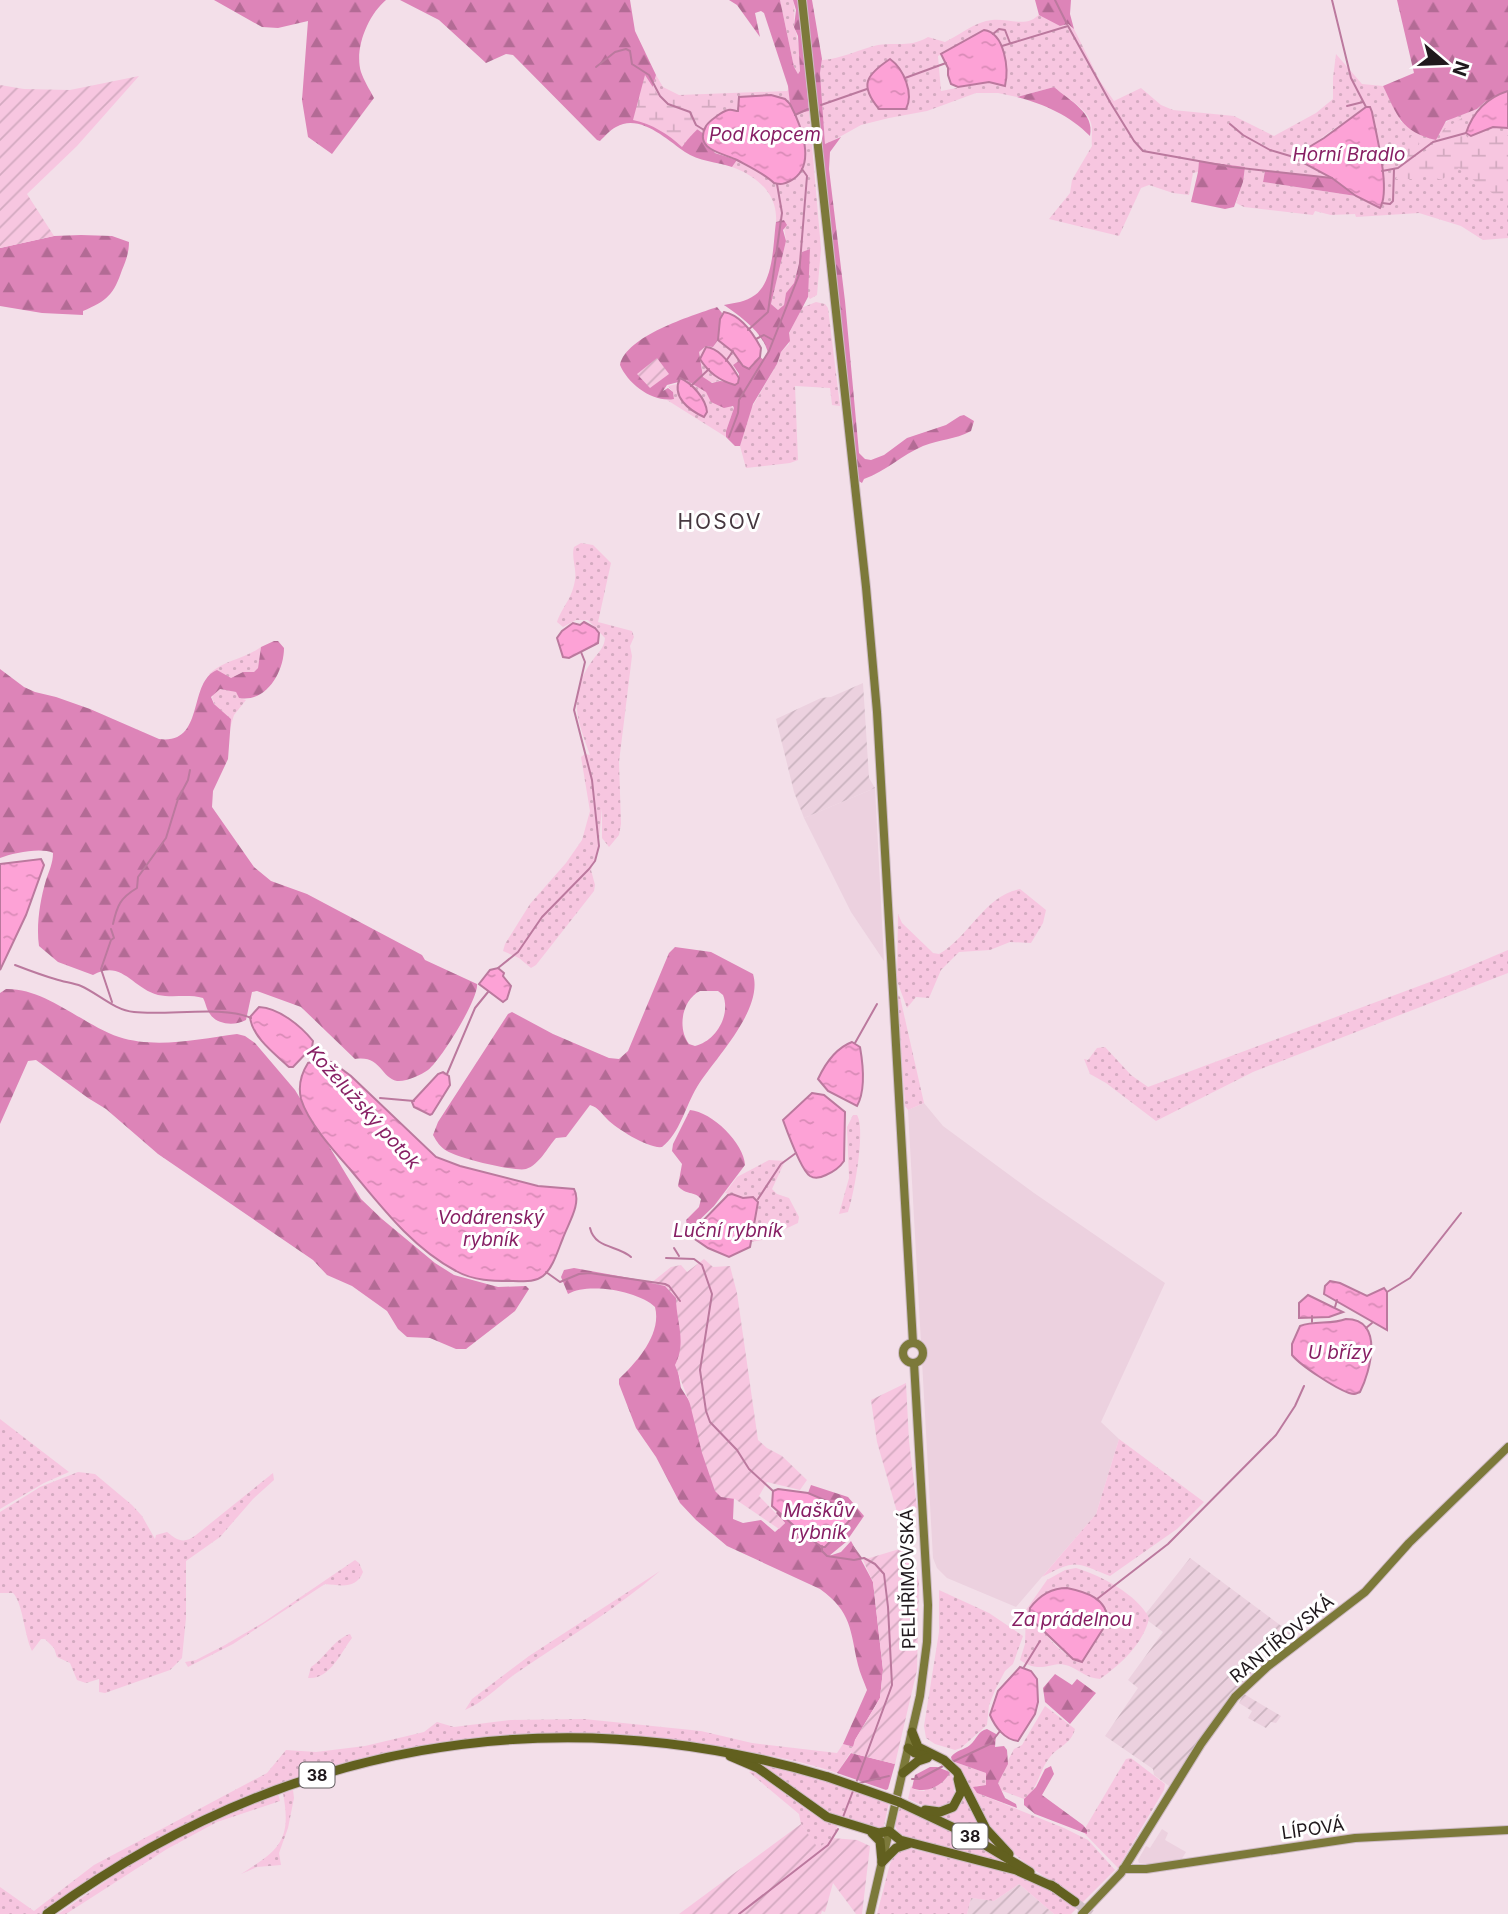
<svg xmlns="http://www.w3.org/2000/svg" width="1508" height="1914" font-family="Inter,sans-serif">
<style>
.built{fill:#ecd1df}
.industrial{fill:url(#industrial-furrows)}
.grass{fill:url(#grass-dots);fill-rule:evenodd}
.forest{fill:url(#forest-firs);fill-rule:evenodd}
.wetland{fill:url(#wetland-marsh)}
.garden{fill:url(#garden-furrows)}
.water{fill:url(#water-ripples);stroke:#bb799e;stroke-width:2}
.lines{fill:none;stroke-linecap:round;stroke-linejoin:round}
.stream{stroke:#bb799e;stroke-width:2}
.primary-tunnel{stroke:#d3c1ca;stroke-width:9;stroke-dasharray:9 4.5;stroke-linecap:butt}
.secondary-casing{stroke:#cdbbc4;stroke-width:10}
.primary-casing{stroke:#cdbbc4;stroke-width:11}
.secondary{stroke:#7c793a;stroke-width:8}
.primary{stroke:#62601f;stroke-width:9}
.primary-bridge-casing{stroke:#cdbbc4;stroke-width:11;stroke-linecap:butt}
.primary-bridge{stroke:#62601f;stroke-width:9}
.labels{text-anchor:middle;stroke-width:6;stroke-linejoin:round;paint-order:stroke}
.shield{fill:#fff;stroke:#635e61;stroke-width:2}
.shield-label{font-size:16px;font-weight:bold;fill:#20191d}
.street-label{font-size:18px;fill:#20191d;stroke:#fff}
.water-label{font-size:19px;font-style:italic;fill:#871f64;stroke:#fff}
.quarter-label{font-size:21px;letter-spacing:2px;fill:#46373f;stroke:#fff}
</style>
<defs>
<pattern id="industrial-furrows" width="10" height="10" patternUnits="userSpaceOnUse" patternTransform="scale(1.75)"><rect width="10" height="10" fill="#ecd1df"/><path d="M-1 1l2-2M0 10L10 0M9 11l2-2" fill="none" stroke="#cab3bf"/></pattern>
<pattern id="grass-dots" width="8" height="8" patternUnits="userSpaceOnUse" patternTransform="scale(1.75)"><rect width="8" height="8" fill="#f7c6e0"/><path d="M2 2h.1M6 6h.1" fill="none" stroke="#d3aac0" stroke-width="1.8" stroke-linecap="round"/></pattern>
<pattern id="forest-firs" width="22" height="20" patternUnits="userSpaceOnUse" patternTransform="scale(1.75)"><rect width="22" height="20" fill="#dd84b8"/><path d="M5 1l3.5 6h-7zM16 11l3.5 6h-7z" fill="#b36b95"/></pattern>
<pattern id="wetland-marsh" width="20" height="14" patternUnits="userSpaceOnUse" patternTransform="scale(1.75)"><rect width="20" height="14" fill="#f7c6e0"/><path d="M1 5h8M5 5V1M11 12h8M15 12V8" fill="none" stroke="#d3aac0"/></pattern>
<pattern id="garden-furrows" width="10" height="10" patternUnits="userSpaceOnUse" patternTransform="scale(1.75)"><rect width="10" height="10" fill="#f7c6e0"/><path d="M-1 1l2-2M0 10L10 0M9 11l2-2" fill="none" stroke="#d3aac0"/></pattern>
<pattern id="water-ripples" width="26" height="14" patternUnits="userSpaceOnUse" patternTransform="scale(1.75)"><rect width="26" height="14" fill="#fda2d6"/><path d="M2 4q2-2 4 0t4 0M15 11q2-2 4 0t4 0" fill="none" stroke="#d98bb7"/></pattern>
</defs>
<rect width="100%" height="100%" fill="#f3dfe9"/>
<g class="built">
<polygon points="875,788 884,961 851,912 804,818"/>
<polygon points="924,1103 943,1126 1034,1193 1165,1283 1101,1422 1119,1439 1096,1514 1016,1607 947,1578 937,1568 933,1558 908,1110"/>
<polygon points="1162,1829 1168,1833 1165,1840 1186,1852 1181,1860 1151,1865 1139,1863 1138,1860 1146,1846 1150,1848"/>
</g>
<g class="industrial">
<polygon points="863,683 869,778 875,788 804,818 794,792 776,719 821,698 831,697"/>
<polygon points="1190,1558 1296,1637 1252,1673 1230,1694 1169,1786 1154,1775 1153,1769 1105,1736 1138,1688 1128,1680 1163,1632 1143,1617"/>
<polygon points="1244,1694 1281,1716 1276,1723 1271,1722 1266,1728 1248,1718 1252,1711 1239,1703"/>
<polygon points="1019,1884 1054,1914 967,1914 971,1898 994,1901"/>
</g>
<g class="grass">
<path d="M780,0H793C796,10 793,21 795,29C799,43 800,56 800,71L798,74L794,67Z"/>
<path d="M1040,13L1060,26L1068,24L1074,29L1100,81L1114,101L1141,88L1161,105L1173,110L1234,116L1274,136L1316,113L1333,99V78L1336,54L1362,84L1383,86L1401,122L1441,127C1451,116 1464,113 1477,109L1467,130L1468,135L1493,127L1508,128V238L1483,240L1461,226L1419,213L1356,217L1355,214L1331,215L1315,211L1313,215L1244,207L1236,203L1243,182L1245,167L1199,162L1198,172L1193,173L1189,195L1173,193L1149,185L1141,188L1119,236L1049,219L1070,193L1072,180L1092,146C1091,139 1093,130 1091,123C1087,108 1065,97 1054,87L1017,97L998,93H976L927,111L889,118L861,125L825,145L820,73L822,60C842,59 859,49 878,45C898,42 909,48 928,37L945,42C960,35 976,21 992,20C1009,18 1028,29 1040,13ZM984,30C1004,38 1008,64 1007,83L1003,86L989,82L941,91L938,56ZM895,62L905,78L906,109L874,104L871,95V74L884,65ZM1370,107L1383,178V203L1378,207L1356,196L1263,182L1265,171L1332,178L1299,162L1298,155L1335,128Z"/>
<path d="M656,75L663,87L679,95L787,91L789,89L790,104C775,89 757,99 739,97L738,111H726L704,130V134L650,96Z"/>
<path d="M809,111L821,249L817,295L810,299L806,294L810,249L802,252L794,283L786,293L784,305L778,310L771,304L786,241L783,220L776,222C778,194 757,176 732,167L737,160L769,176L802,169L805,147L795,114Z"/>
<polygon points="816,302 825,304 828,308 840,406 832,405 830,388 795,386 798,460 790,463 746,468 740,446 748,414 777,364 781,352 789,344 789,334 801,308"/>
<polygon points="718,340 740,360 733,365 739,378 733,368 713,348 708,370 720,381 708,383 703,377 699,352 706,346 713,347"/>
<polygon points="689,381 734,408 726,431 726,437 667,400 674,398 673,392 668,386 677,384 683,404 704,417 707,412 706,403 688,382"/>
<path d="M581,543L593,545L611,563L598,622L632,631L634,637L630,646L632,656L619,762L621,824L619,835L609,847L602,838V808L598,850L591,870L595,885L594,891L536,965L531,968L519,958L503,951L505,944L530,904L566,863L582,840L590,811L581,757L585,754L590,755C577,719 567,696 592,661C598,652 604,649 605,638L588,620H576L563,627L557,622C562,607 572,599 575,580C577,569 571,557 574,547Z"/>
<path d="M261,647L258,668L254,672H243L231,678L209,674C224,660 245,659 261,647Z"/>
<polygon points="220,689 236,692 239,698 246,700 234,715 229,731 231,719 215,705 212,698 214,692"/>
<path d="M1020,889L1046,910L1043,923L1031,943L1010,942L990,950L959,952L941,970L929,998L916,997L907,1008L897,981L898,914L902,923L929,949L933,953L939,954C969,937 985,895 1020,889Z"/>
<polygon points="1508,950 1508,973 1253,1072 1156,1121 1106,1083 1090,1074 1084,1059 1088,1060 1097,1048 1105,1047 1131,1075 1148,1087 1454,973"/>
<polygon points="897,994 900,997 924,1103 908,1110 905,1106"/>
<path d="M853,1115H857C866,1129 854,1196 848,1212L839,1214L849,1178L847,1127Z"/>
<polygon points="769,1160 785,1161 772,1189 777,1194 789,1198 799,1217 798,1223 762,1240 751,1242 758,1202 725,1193 737,1177"/>
<polygon points="0,1419 69,1472 44,1483 0,1509"/>
<path d="M1119,1439L1204,1502L1177,1529L1110,1576C1075,1562 1076,1559 1042,1577L1096,1514Z"/>
<path d="M78,1472L95,1474L132,1505L142,1516L155,1539L156,1535L167,1532C178,1541 184,1544 196,1535L273,1473L274,1480L253,1499L220,1537L186,1561V1618L182,1658L170,1670L105,1693L99,1692V1679L86,1683L77,1680L70,1663L57,1657L54,1648L45,1639H41L32,1651C24,1635 23,1603 13,1593H0V1512L40,1487Z"/>
<path d="M355,1560L359,1563L363,1572C356,1590 340,1585 325,1584L233,1644L188,1667L185,1662L196,1660L225,1645L264,1622Z"/>
<path d="M1076,1568C1100,1575 1138,1595 1149,1618C1144,1643 1120,1665 1100,1679C1086,1678 1081,1671 1069,1666C1051,1659 1043,1676 1020,1660L1025,1644L1026,1610L1047,1580L1065,1570ZM1056,1590L1090,1594L1107,1609L1105,1627L1084,1661C1072,1662 1054,1645 1047,1636C1041,1627 1037,1614 1033,1604L1043,1595Z"/>
<path d="M660,1571C616,1609 566,1639 518,1672C500,1684 485,1702 465,1710L472,1699L529,1656Z"/>
<polygon points="939,1590 989,1613 1023,1636 1013,1664 1005,1671 995,1690 989,1705 987,1725 961,1748 955,1750 935,1744 926,1738 924,1726 939,1632"/>
<path d="M350,1634L352,1638C341,1652 330,1680 308,1678L311,1667C325,1658 334,1639 350,1634Z"/>
<path d="M1045,1706L1075,1729C1071,1744 1059,1746 1050,1757C1039,1770 1039,1788 1024,1799L1000,1790L998,1783L1002,1772L1014,1749L1022,1745Z"/>
<path d="M584,1719L701,1731L752,1743L837,1753L843,1744L854,1747L837,1773C806,1762 772,1756 739,1750C558,1716 367,1737 201,1817C167,1833 135,1851 103,1872C90,1880 54,1911 42,1914C31,1914 12,1914 0,1914V1887L34,1911L94,1865L267,1773L286,1750L316,1752L365,1746L424,1732L437,1722L454,1727L511,1720Z"/>
<polygon points="1131,1758 1165,1784 1164,1790 1118,1868 1085,1834 1084,1830 1126,1759"/>
<polygon points="750,1760 820,1778 889,1803 883,1830 823,1812"/>
<path d="M952,1761L986,1773V1785L976,1786L977,1793L1064,1828L1088,1840L1115,1870L1082,1903C1057,1884 1010,1857 993,1832C978,1809 969,1783 952,1761Z"/>
<polygon points="753,1771 813,1814 838,1825 834,1838 818,1849 801,1824 799,1814 749,1772"/>
<polygon points="950,1772 958,1787 954,1787 954,1791 958,1791 948,1807 930,1809 908,1799 911,1786 915,1790 924,1791"/>
<path d="M293,1790L294,1798L288,1828L279,1853L281,1865L257,1867L241,1874C279,1850 292,1841 283,1793Z"/>
<polygon points="278,1793 280,1801 217,1822 167,1849 66,1914 58,1914 145,1854 191,1829"/>
<polygon points="966,1793 997,1847 940,1817 959,1807"/>
<polygon points="900,1807 966,1838 1021,1869 901,1837 895,1826"/>
<polygon points="901,1849 912,1849 1024,1876 1052,1890 1078,1907 1071,1914 1054,1914 1019,1884 994,1901 971,1898 967,1914 877,1914 890,1864 894,1856"/>
</g>
<g class="forest">
<path d="M214,0H386C368,15 354,49 361,72C364,81 370,90 374,98L332,154L308,137L302,100L308,21L278,28L262,27Z"/>
<path d="M400,0H630L635,31L656,75L650,96L704,134V138L715,153L737,160L732,167C717,162 698,161 685,152C667,140 640,113 616,127C610,130 605,136 600,141L597,140L513,55L506,54L486,63L439,20Z"/>
<polygon points="729,0 780,0 794,67 798,74 800,71 798,36 794,27 796,10 793,0 799,0 809,111 795,114 790,104 788,86 764,13 761,11 755,13 760,37 737,5"/>
<path d="M806,0H812L822,59L820,73L825,144L841,137L830,152L829,169L845,301L859,453L865,459L871,460L884,455L907,438L946,425L960,416L964,415L974,421L971,431C954,440 941,439 923,446C902,455 886,471 864,479L862,483L857,480Z"/>
<polygon points="1035,0 1071,0 1070,14 1074,29 1068,24 1060,26 1039,15"/>
<path d="M1397,0H1508V91L1485,102L1477,109L1446,121L1436,140C1401,132 1397,115 1383,86L1414,73Z"/>
<path d="M1054,87C1070,101 1095,113 1090,136C1069,115 1046,105 1017,97Z"/>
<polygon points="1199,161 1245,167 1243,182 1234,207 1225,209 1191,202 1198,172"/>
<polygon points="1265,171 1332,178 1356,196 1263,182"/>
<path d="M784,220L787,225L783,230L786,241L771,304L778,310L784,305L786,293L794,283L802,252L810,249L808,297L789,333L790,341L781,352L777,364L753,404L740,446H735L726,437V431L734,408L733,406L724,408L711,402L706,392L686,380L667,385L663,391L668,388L673,392L674,399C653,403 628,384 620,365C626,336 691,316 717,307L722,313L718,340L713,347L706,346L699,352L703,377L712,383L720,381L738,383L739,374L733,365L740,360L743,366L751,368L760,357L764,360L768,353C763,332 741,317 724,305C734,303 746,302 755,295C774,281 773,243 776,222Z"/>
<path d="M81,235L112,236L129,242C129,252 126,261 122,270C114,294 107,301 83,311V315L42,313L0,306V248L54,236Z"/>
<path d="M274,641H278L284,648C284,672 266,703 239,698L236,692L220,689L211,697L214,704L231,719L228,759L213,791L212,807L254,867L271,881L307,894L422,955L425,960L477,984C479,998 441,1060 428,1070C421,1075 406,1082 397,1081C380,1077 381,1055 355,1059L301,1007L257,991L252,992L246,1020C235,1026 217,1025 210,1014C206,1009 206,1003 203,998C189,994 172,998 158,995C132,988 122,959 93,975L58,962L39,946C36,926 40,900 46,880C49,871 53,863 53,853C41,847 13,853 0,858V669L24,687L35,692L56,697L90,709L159,739C206,745 187,682 217,670L231,678L243,672H254L258,668L261,647Z"/>
<path d="M675,947L711,952L753,974C764,1010 714,1059 697,1087C685,1107 680,1133 662,1147C649,1149 617,1129 607,1119C601,1113 599,1108 590,1105L566,1137L556,1138C548,1147 539,1165 526,1169C515,1172 458,1158 447,1151C440,1147 437,1142 433,1135L438,1122L508,1014L512,1012L553,1034L609,1058L619,1059L628,1051L669,953ZM700,991H718L723,995C731,1015 716,1041 695,1046L689,1044C677,1028 682,1000 700,991Z"/>
<path d="M6,989C46,988 83,1025 119,1037C156,1049 199,1039 237,1034L245,1036L255,1043L295,1090L361,1199L382,1219L435,1263L454,1275L498,1287L526,1286L529,1289L515,1311L466,1349H456L430,1338L407,1337L398,1329L387,1311L352,1286L327,1275L313,1260L158,1154L106,1109L88,1098L36,1060L28,1061L0,1124V993Z"/>
<path d="M690,1110C712,1112 744,1143 745,1165L714,1206L688,1231L686,1220L699,1207L701,1199C695,1191 685,1195 678,1186L682,1164L672,1151L673,1144Z"/>
<path d="M574,1268L663,1284L671,1288L682,1304L681,1352L677,1366L681,1388L690,1402L734,1496L733,1519L743,1523L761,1520L775,1532L785,1523L776,1513L778,1511L808,1539L825,1547L850,1520L848,1511L808,1493L811,1485L848,1497L864,1516L846,1542L829,1556L841,1552L851,1541L873,1582L883,1670L880,1698L855,1740L854,1747L843,1744L867,1690C864,1682 860,1673 858,1665C850,1630 852,1612 820,1589L727,1546L696,1520L680,1503L656,1457L636,1428L619,1384V1379C637,1362 662,1334 655,1307C639,1291 588,1282 568,1294L561,1277L564,1270Z"/>
<polygon points="1055,1674 1072,1685 1077,1679 1096,1693 1070,1724 1045,1702 1043,1688"/>
<path d="M987,1729L996,1734L995,1747L1004,1746L1007,1750L1008,1764L998,1783L1005,1798L1016,1804L1017,1808L977,1793L973,1787L986,1785V1773L952,1761L951,1757C956,1750 964,1750 970,1745C977,1739 978,1731 987,1729Z"/>
<polygon points="851,1753 895,1764 888,1789 886,1790 837,1773"/>
<polygon points="1051,1766 1054,1774 1042,1795 1083,1825 1087,1830 1087,1834 1035,1814 1024,1805 1024,1799 1036,1787 1045,1769"/>
<path d="M930,1767H937L950,1772C943,1786 926,1794 912,1788L915,1775Z"/>
</g>
<g class="wetland">
<path d="M645,75L660,98L669,92L680,96H730C716,115 696,127 682,147C668,134 652,124 633,120Z"/>
<path d="M1462,118L1464,133L1468,138L1484,134L1508,136V199C1497,198 1488,192 1483,182H1476L1459,168L1441,180L1428,175L1412,179H1396L1411,136L1420,138L1415,155L1436,147L1443,130Z"/>
</g>
<g class="garden">
<polygon points="139,76 77,146 27,194 54,236 0,248 0,85 24,89 70,90"/>
<polygon points="657,358 669,374 650,388 637,374"/>
<path d="M704,1259L713,1267L730,1266L737,1293L758,1440L767,1448L782,1456L807,1480L800,1490L767,1482L759,1496L785,1523L779,1529L735,1499L721,1497L715,1491L702,1453L690,1404L675,1365C687,1342 676,1321 676,1298L665,1286L651,1283L671,1267L681,1265L687,1272Z"/>
<polygon points="906,1383 909,1441 917,1508 897,1512 877,1442 871,1400"/>
<polygon points="906,1547 919,1581 917,1670 895,1764 851,1753 855,1740 880,1698 883,1670 873,1582 863,1560"/>
<polygon points="801,1824 818,1848 832,1838 857,1840 870,1846 862,1914 856,1914 833,1883 825,1912 822,1911 821,1914 679,1914"/>
</g>
<g class="water">
<path d="M984,30C1005,33 1009,69 1005,86L989,82L958,87L951,84L948,75V68L941,54Z"/>
<path d="M890,59C904,69 914,94 906,109H879C859,85 866,75 890,59Z"/>
<path d="M1508,91V128L1493,127L1471,136L1466,133C1473,112 1486,98 1508,91Z"/>
<path d="M771,95L785,99L790,104C801,125 818,167 790,181C784,184 781,185 774,183C765,174 750,167 737,160C723,153 693,150 706,126C709,121 723,111 728,110C732,109 735,111 738,111L739,97Z"/>
<path d="M1366,107H1370L1372,112C1376,134 1391,190 1380,208L1356,196L1332,178L1296,159L1301,152L1324,138Z"/>
<path d="M724,312C740,315 753,333 761,348L760,357L749,369L743,366L733,352L718,340L720,319Z"/>
<path d="M706,347C720,348 732,366 739,378L738,383L735,385C720,381 708,372 700,359Z"/>
<path d="M680,378C692,383 706,399 707,412L704,417C689,410 671,397 680,378Z"/>
<polygon points="584,622 595,628 599,633 598,643 569,658 563,657 557,638 562,631 573,623 580,625"/>
<polygon points="41,859 44,865 26,915 0,970 0,864"/>
<polygon points="498,968 504,973 503,976 511,986 507,999 503,1002 479,984 490,970"/>
<path d="M259,1007C279,1008 301,1026 313,1041L312,1047L293,1067H289C275,1054 252,1037 250,1017Z"/>
<path d="M852,1042L860,1047C863,1064 866,1090 857,1106L828,1091L818,1079C825,1064 836,1048 852,1042Z"/>
<path d="M317,1061L332,1062L351,1076L436,1157L460,1166L538,1186L574,1189C582,1203 568,1224 563,1238C558,1250 553,1268 543,1276C534,1283 523,1281 513,1281C493,1281 474,1281 456,1271C412,1248 380,1205 349,1168C333,1150 308,1122 301,1099C298,1086 301,1074 308,1063Z"/>
<polygon points="443,1072 449,1076 450,1085 432,1114 430,1115 414,1107 412,1102 438,1074"/>
<path d="M812,1093L824,1095L845,1112L844,1161C840,1167 833,1172 826,1175C822,1177 815,1179 810,1176C801,1170 787,1131 783,1120Z"/>
<polygon points="732,1194 743,1198 753,1197 758,1202 750,1247 729,1257 708,1248 689,1235 728,1195"/>
<polygon points="1330,1281 1340,1283 1367,1296 1384,1288 1387,1292 1387,1330 1324,1294 1325,1286"/>
<polygon points="1308,1295 1343,1312 1329,1317 1299,1318 1299,1303"/>
<path d="M1346,1319C1385,1319 1370,1372 1360,1392C1355,1394 1355,1395 1349,1393C1335,1388 1301,1366 1292,1355V1344L1300,1326C1315,1320 1331,1325 1346,1319Z"/>
<polygon points="778,1489 808,1493 848,1510 852,1514 850,1520 825,1547 822,1547 802,1533 772,1506 773,1491"/>
<path d="M1067,1588C1086,1592 1107,1598 1108,1621L1082,1662L1073,1659L1029,1617L1030,1608C1039,1596 1052,1588 1067,1588Z"/>
<path d="M1020,1667L1031,1671L1037,1679L1038,1702L1035,1714L1018,1741C1005,1740 995,1727 990,1715L998,1691Z"/>
</g>
<g class="lines">
<g class="stream">
<polyline points="1055,0 1067,24"/>
<polyline points="1332,0 1351,78 1366,107"/>
<polyline points="993,34 999,29 1005,30 1010,43"/>
<polyline points="1002,46 1068,26 1110,102 1134,141 1143,151 1232,167 1332,178"/>
<polyline points="596,67 615,52 626,49 630,51 632,64 649,75 660,96 668,104 690,112 696,125 704,130"/>
<polyline points="905,78 946,63"/>
<polyline points="821,105 867,89"/>
<polyline points="1347,106 1363,102"/>
<polyline points="795,115 808,109"/>
<polyline points="1230,124 1243,135 1270,150 1297,158"/>
<polyline points="1382,171 1398,168 1433,142 1466,133"/>
<polyline points="1382,203 1390,204 1393,201 1394,169"/>
<polyline points="748,330 768,312 782,213 777,184"/>
<polyline points="756,339 764,335 773,340"/>
<polyline points="726,361 733,351"/>
<polyline points="691,386 709,369"/>
<polyline points="729,437 738,413 739,400 769,351 799,275 807,176 802,169"/>
<path d="M113,924C117,906 120,898 137,888L138,877L166,838L178,799L188,780L190,770"/>
<polyline points="111,929 114,938 111,940 101,969 112,1002"/>
<path d="M15,965C28,970 41,975 55,979C64,982 73,983 81,986C99,994 114,1010 134,1012C167,1016 223,1005 251,1018"/>
<polyline points="498,968 518,952 542,917 589,869 595,861 599,846 592,780 574,710 585,662 581,652"/>
<polyline points="855,1043 877,1004"/>
<polyline points="447,1074 475,1008 488,992"/>
<polyline points="380,1098 414,1101"/>
<polyline points="758,1199 781,1164 796,1153"/>
<path d="M590,1228C595,1249 618,1245 631,1257"/>
<polyline points="674,1248 679,1256"/>
<polyline points="666,1258 694,1259 702,1265 712,1294 700,1370 706,1411 710,1422 737,1450 749,1469 773,1491"/>
<polyline points="546,1272 560,1282 579,1274 590,1273 665,1284 669,1286 680,1301"/>
<polyline points="1387,1292 1410,1278 1461,1213"/>
<polyline points="1335,1307 1337,1300"/>
<polyline points="1312,1316 1312,1322"/>
<polyline points="1366,1328 1372,1323"/>
<polyline points="822,1546 822,1551 827,1556 854,1560 864,1558 875,1564 884,1574 888,1607 892,1685 856,1783"/>
<polyline points="853,1547 861,1558"/>
<polyline points="1097,1599 1168,1544 1276,1435 1295,1406 1304,1386"/>
<polyline points="1024,1667 1040,1641"/>
<polyline points="952,1762 990,1744 1000,1731"/>
<polyline points="912,1779 919,1779 943,1766"/>
<polyline points="859,1783 889,1776"/>
<polyline points="843,1817 853,1791"/>
<polyline points="739,1914 828,1845 838,1829"/>
</g>
<polyline class="primary-tunnel" points="1075,1902 1091,1914"/>
<defs>
<g id="secondary">
<polyline points="802,0 866,587 877,712 913,1343"/>
<circle cx="913" cy="1353" r="10"/>
<polyline points="1123,1869 1146,1869 1355,1838 1508,1830"/>
<polyline points="870,1914 920,1696 927,1642 928,1605 914,1363"/>
<polyline points="1082,1914 1121,1873 1201,1744 1235,1697 1267,1667 1365,1592 1409,1543 1508,1447"/>
</g>
<g id="primary">
<polyline points="912,1732 918,1747 944,1760 957,1772 986,1829 1009,1854"/>
<polyline points="908,1748 915,1753 928,1757"/>
<polyline points="730,1756 758,1768 827,1817 879,1833 889,1831 900,1840 1016,1870 1056,1888"/>
<polyline points="903,1773 918,1761 927,1758"/>
<polyline points="899,1802 965,1833 1030,1872"/>
<polyline points="925,1810 940,1812 953,1807 961,1792 958,1779"/>
<polyline points="872,1833 880,1841 882,1862"/>
<polyline points="882,1862 896,1848 908,1844"/>
<polyline points="1051,1885 1075,1902"/>
<path d="M47,1914C281,1744 550,1694 828,1777"/>
</g>
</defs>
<use href="#secondary" class="secondary-casing"/>
<use href="#primary" class="primary-casing"/>
<use href="#secondary" class="secondary"/>
<use href="#primary" class="primary"/>
<defs>
<polyline id="primary-bridge" points="828,1777 899,1802"/>
</defs>
<use href="#primary-bridge" class="primary-bridge-casing"/>
<use href="#primary-bridge" class="primary-bridge"/>
</g>
<g class="labels">
<g class="shield">
<rect x="299.5" y="1762.5" width="35" height="25" rx="5"/>
<rect x="952.5" y="1823.5" width="35" height="25" rx="5"/>
</g>
<g class="shield-label">
<text x="317" y="1781">38</text>
<text x="970" y="1842">38</text>
</g>
<g class="street-label">
<text transform="translate(908 1579) rotate(-91)" y="6">PELHŘIMOVSKÁ</text>
<text transform="translate(1282 1639) rotate(-39)" y="6">RANTÍŘOVSKÁ</text>
<text transform="translate(1313 1829) rotate(-8)" y="6">LÍPOVÁ</text>
</g>
<g class="water-label">
<text x="765" y="141">Pod kopcem</text>
<text x="1349" y="161">Horní Bradlo</text>
<text transform="translate(364 1107) rotate(48)" y="7">Koželužský potok</text>
<text x="491" y="1224">Vodárenský<tspan x="491" dy="22">rybník</tspan></text>
<text x="728" y="1237">Luční rybník</text>
<text x="1340" y="1359">U břízy</text>
<text x="819" y="1517">Maškův<tspan x="819" dy="22">rybník</tspan></text>
<text x="1072" y="1626">Za prádelnou</text>
</g>
<g class="quarter-label">
<text x="720" y="529">HOSOV</text>
</g>
</g>
<g transform="translate(1445 63) rotate(109)" stroke="#ffffff" stroke-width="5" paint-order="stroke">
<path d="M0-5L12 26L0 18L-12 26Z" fill="#20191d"/>
<text y="-10" font-size="19" font-weight="bold" text-anchor="middle" fill="#20191d">N</text>
</g>
</svg>
